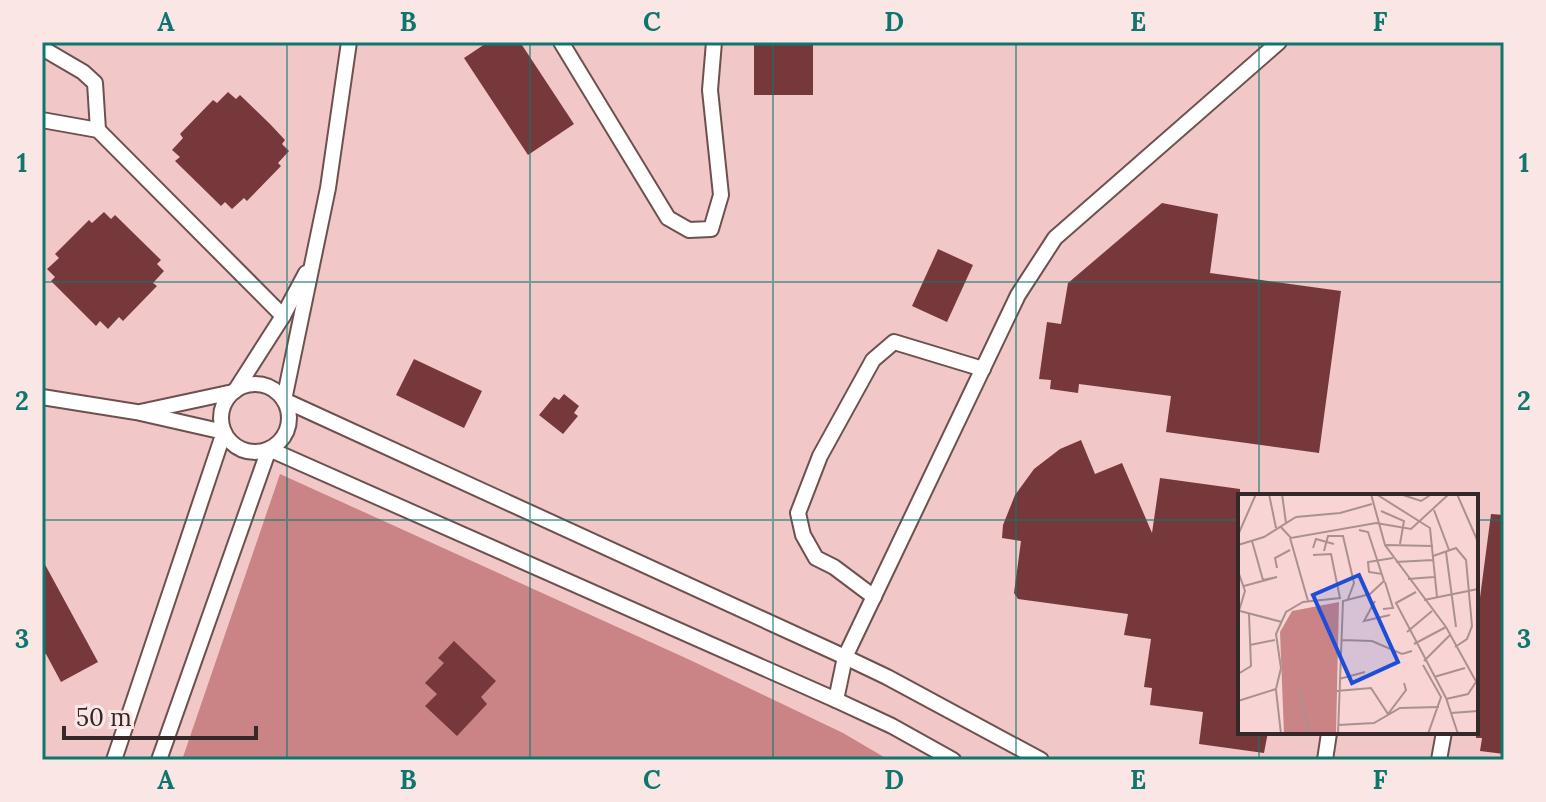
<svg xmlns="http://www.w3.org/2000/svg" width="1546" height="802" font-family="Lora,serif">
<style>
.built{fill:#f1c7c7;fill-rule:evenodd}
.forest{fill:#cb8485}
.building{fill:#76383b}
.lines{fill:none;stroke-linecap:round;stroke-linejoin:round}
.lane-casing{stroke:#6d5050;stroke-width:18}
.lane{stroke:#fff;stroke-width:14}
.grid{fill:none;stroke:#0f766e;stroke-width:2;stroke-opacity:0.55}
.inset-road{fill:none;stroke:#aa908f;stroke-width:2}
.view{fill:#1d4ed8;fill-opacity:0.15;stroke:#1d4ed8;stroke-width:4}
.inset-edge{fill:none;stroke:#352828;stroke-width:4}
.neatline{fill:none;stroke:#0f766e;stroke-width:3}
.grid-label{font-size:26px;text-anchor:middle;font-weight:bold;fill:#0f766e}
</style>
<rect width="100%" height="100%" fill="#f8d5d4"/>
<path class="built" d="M42,42H1504V760H42ZM1240,496H1476V732H1240Z"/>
<polygon class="forest" points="280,474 690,660 843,733 889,760 182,760"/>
<g class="building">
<polygon points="488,42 520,42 574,124 528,155 464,58"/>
<rect x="754" y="42" width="59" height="53"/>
<polygon points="228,92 236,99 240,95 270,124 285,140 282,144 289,151 278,163 281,166 247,201 244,198 232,209 225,202 221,206 175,161 180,157 172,150 183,138 180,134 213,100 217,103"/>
<polygon points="1162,203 1218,214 1210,273 1341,291 1319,453 1166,432 1171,396 1079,384 1078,393 1050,389 1051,380 1039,379 1047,322 1061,324 1068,283"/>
<polygon points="104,212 111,219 115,215 161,260 157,264 164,271 153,283 157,286 123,321 119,317 108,329 100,321 96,326 51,281 55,277 47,269 59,258 55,254 89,220 92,223"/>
<polygon points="938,249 973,265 947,322 912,306"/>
<polygon points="414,359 482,391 464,428 396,395"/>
<polygon points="564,394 579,406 574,413 578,416 563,434 539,415 554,397 559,400"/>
<polygon points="1081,440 1095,474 1122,463 1152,533 1160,478 1240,489 1240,732 1268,732 1264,753 1199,744 1203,712 1150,705 1152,688 1144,687 1151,639 1124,635 1128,614 1018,599 1014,593 1021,541 1002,538 1003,525 1015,495 1034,469 1060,449"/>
<polygon points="1491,514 1504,515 1504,754 1480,751 1482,738 1476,738 1476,628"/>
<polygon points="42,559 98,662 61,682 46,654 42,654"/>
<polygon points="454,641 496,681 481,697 487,704 457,736 425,706 437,694 425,683 444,663 438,658"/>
</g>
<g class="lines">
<defs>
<g id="lane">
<polyline points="349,42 328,188 284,400 845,657 887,677 1041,760"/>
<polyline points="561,42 668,218 689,230 711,229 721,195 710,90 714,42"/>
<polyline points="42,48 83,72 95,83 98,130"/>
<polyline points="42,120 98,130 283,316"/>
<circle cx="255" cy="418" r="34"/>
<polyline points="235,391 283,316 306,273"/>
<polyline points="42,397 136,412 224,432 114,760"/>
<polyline points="140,412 233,392"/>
<polyline points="874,597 834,567 816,558 803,535 798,513 820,456 873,360 894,342 983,369"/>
<polyline points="836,700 845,657 1018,295 1055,238 1279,42"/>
<polyline points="159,760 269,449 836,700 892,726 953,760"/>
<polyline points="1325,760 1329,733"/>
<polyline points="1439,760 1444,732"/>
</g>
</defs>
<use href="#lane" class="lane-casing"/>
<use href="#lane" class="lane"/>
</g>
<path class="grid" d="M287,42V760M530,42V760M773,42V760M1016,42V760M1259,42V496M42,282H1504M42,520H1240M1476,520H1504M1259,732V760"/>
<g transform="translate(1238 494)">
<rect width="240" height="240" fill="#f8d5d4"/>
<path d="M101,108L98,240H46L42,138L54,117Z" fill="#cb8485"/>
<path class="inset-road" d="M31,0L38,34M44,0L48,29M133,0L147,51L208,133L240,191M138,0L192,34L199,103M162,0L183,7L194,0M219,0L240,48M196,16L211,56M143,17L166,27L162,50M42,32L53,44L138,29L173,35L211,0M0,41L18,0M52,44L70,107M14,47L25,86M0,51L26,43L58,23L102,19L134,10M148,51L195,52M75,54L78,45L96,50M86,57L90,42H105L116,89L110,105M208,58L218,133M195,62L218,54L228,66L234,132L229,145L217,153M158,68L195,66M39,74L37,64L52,56M0,77L7,97L0,120M144,80L131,78L130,68L155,64M170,85L196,83M6,92L39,83L25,86M178,98L158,109L208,204L220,240M186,106L240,95M137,107L126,127L152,121M145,115L155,114L147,88M2,117L44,128M169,138L194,117M103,146L134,147L164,160L174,157M176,150L208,133M12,151L37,146M186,167L213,140M185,171L203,203L190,240M0,180L13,172L11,120M196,183L227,174M101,185L127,178M38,196L43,240M61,196L72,240M98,197L133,194L150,220L168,196L166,189M208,205L230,200L240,185M0,207L38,195L43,174L38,140L48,118L65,108L102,104L93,60L75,61M213,219L240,217M100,231L136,229L162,214L201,213M100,240L105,107L132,100L146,87L130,38L121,36"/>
<path class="view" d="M121,81L160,168L114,189L75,101Z"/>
<rect width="240" height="240" class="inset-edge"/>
</g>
<rect width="1546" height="802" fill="none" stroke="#fbe6e6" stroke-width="88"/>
<path d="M64 726v12h192v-12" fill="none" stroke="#352828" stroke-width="4"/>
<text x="76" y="726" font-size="24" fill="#352828" stroke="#fbe6e6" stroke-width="6" paint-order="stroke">50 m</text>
<rect x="44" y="44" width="1458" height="714" class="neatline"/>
<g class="grid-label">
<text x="166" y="31">A</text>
<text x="408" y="31">B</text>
<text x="652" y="31">C</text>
<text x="894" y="31">D</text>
<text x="1138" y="31">E</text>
<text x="1380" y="31">F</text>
<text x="22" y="172">1</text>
<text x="1524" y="172">1</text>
<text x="22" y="410">2</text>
<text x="1524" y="410">2</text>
<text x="22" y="648">3</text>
<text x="1524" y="648">3</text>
<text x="166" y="789">A</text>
<text x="408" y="789">B</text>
<text x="652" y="789">C</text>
<text x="894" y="789">D</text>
<text x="1138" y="789">E</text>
<text x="1380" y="789">F</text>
</g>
</svg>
